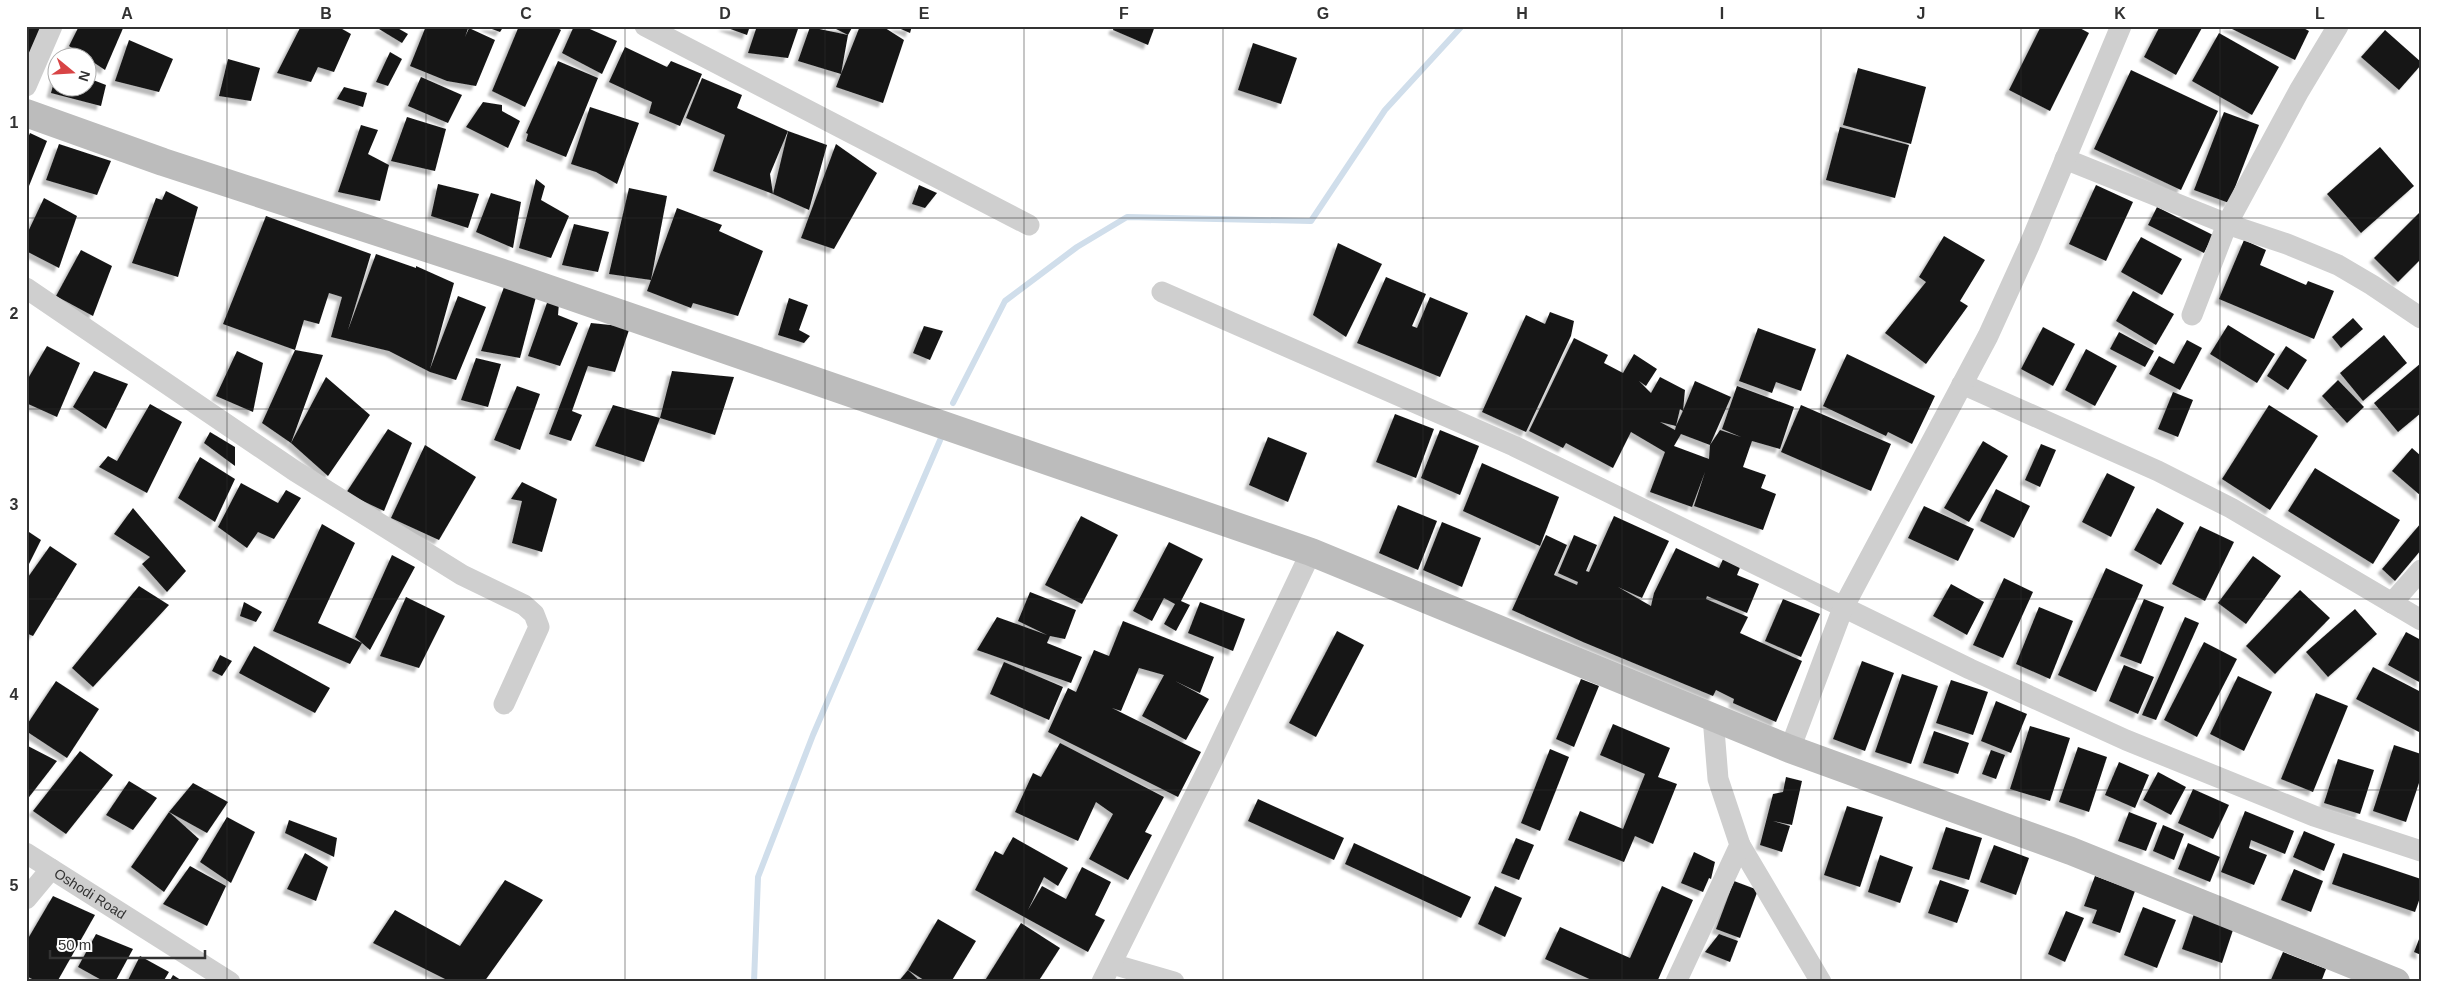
<svg xmlns="http://www.w3.org/2000/svg" width="2447" height="1008" font-family="Helvetica,sans-serif">
<style>
.lines{fill:none;stroke-linecap:round;stroke-linejoin:round}
.stream{stroke:#d0deeb;stroke-width:6}
.building{fill:#191919;filter:url(#shadow)}
.street{stroke:#cfcfcf;stroke-width:21}
.secondary{stroke:#bcbcbc;stroke-width:28}
.grid{fill:none;stroke:#323232;stroke-width:1;stroke-opacity:0.55}
.labels{text-anchor:middle;stroke-width:5;stroke-linejoin:round;paint-order:stroke}
.street-label{font-size:14px;fill:#323232;stroke:#fff}
.neatline{fill:none;stroke:#323232;stroke-width:2}
.grid-label{font-size:16px;text-anchor:middle;font-weight:bold;fill:#323232}
</style>
<defs>
<filter id="shadow"><feDropShadow dx="-4.5" dy="4.5" stdDeviation="1" flood-color="#0004"/></filter>
</defs>
<rect width="100%" height="100%" fill="#fff"/>
<g class="lines">
<g class="stream">
<polyline points="953,403 1005,301 1077,247 1127,217 1311,221 1385,110 1462,26"/>
<polyline points="754,982 758,877 813,735 941,438"/>
</g>
</g>
<g class="building">
<polygon points="26,26 43,26 26,63"/>
<polygon points="79,26 124,26 105,70 69,46"/>
<polygon points="301,26 337,26 351,34 334,72 318,67 311,82 277,73"/>
<polygon points="381,26 394,26 408,34 402,43 379,29"/>
<polygon points="426,26 469,26 465,37 469,28 495,40 476,86 447,81 410,66"/>
<polygon points="484,26 504,26 500,32"/>
<polygon points="519,26 554,26 561,30 525,107 492,91"/>
<polygon points="574,26 583,26 617,41 602,74 562,53"/>
<polygon points="722,26 750,26 747,35"/>
<polygon points="757,26 799,26 788,58 748,53"/>
<polygon points="830,26 853,26 848,35 841,74 860,26 882,26 904,40 883,103 836,87 841,74 798,61 810,27 848,35"/>
<polygon points="894,26 912,26 910,33"/>
<polygon points="1114,26 1155,26 1148,45 1113,30"/>
<polygon points="2041,26 2076,26 2089,33 2050,111 2009,90"/>
<polygon points="2160,26 2203,26 2176,75 2144,57"/>
<polygon points="2226,26 2300,26 2309,31 2295,60"/>
<polygon points="2385,30 2421,62 2421,65 2399,90 2361,57"/>
<polygon points="2219,33 2279,67 2252,115 2192,81"/>
<polygon points="129,40 173,59 159,92 115,81"/>
<polygon points="1253,43 1297,58 1281,104 1238,90"/>
<polygon points="625,47 667,67 671,61 702,74 680,126 649,113 652,102 609,82"/>
<polygon points="390,52 402,59 388,86 376,82"/>
<polygon points="228,59 260,68 251,101 219,96"/>
<polygon points="558,61 598,78 566,157 526,141 528,134 526,133"/>
<polygon points="1858,68 1926,87 1911,144 1843,125"/>
<polygon points="57,70 58,88 88,88 88,78 106,85 101,106 51,93"/>
<polygon points="2131,70 2218,111 2181,190 2094,149"/>
<polygon points="421,77 462,95 448,123 408,106"/>
<polygon points="702,78 742,95 737,108 788,131 770,174 773,194 713,171 725,135 686,118"/>
<polygon points="344,87 367,93 363,107 337,99"/>
<polygon points="483,102 502,105 502,111 520,121 508,148 466,127"/>
<polygon points="590,107 639,123 617,184 596,172 571,164"/>
<polygon points="2224,112 2259,125 2229,203 2194,190"/>
<polygon points="407,117 446,129 435,171 391,161"/>
<polygon points="361,125 378,130 368,154 389,165 380,201 338,192"/>
<polygon points="1840,127 1909,145 1895,198 1826,180"/>
<polygon points="788,131 827,145 809,210 773,194"/>
<polygon points="30,133 47,141 29,186 26,185 26,142"/>
<polygon points="59,144 111,161 97,195 46,180"/>
<polygon points="836,144 877,173 834,249 801,238"/>
<polygon points="2380,147 2414,186 2361,233 2327,194"/>
<polygon points="536,179 545,186 541,200 569,216 551,258 519,248"/>
<polygon points="438,184 479,194 468,228 431,216"/>
<polygon points="919,185 937,193 925,208 912,204"/>
<polygon points="2096,185 2133,202 2106,261 2069,244"/>
<polygon points="629,188 667,196 651,280 609,274"/>
<polygon points="166,191 198,207 178,277 132,263 156,198 162,200"/>
<polygon points="491,193 521,202 513,248 476,232"/>
<polygon points="44,198 77,216 59,268 26,251 26,236"/>
<polygon points="2157,207 2213,235 2204,253 2148,225"/>
<polygon points="677,208 722,225 719,231 763,251 738,316 693,303 691,308 647,291"/>
<polygon points="2421,211 2421,259 2398,282 2374,258"/>
<polygon points="266,216 371,254 348,330 376,254 416,268 416,266 454,283 430,369 458,296 486,307 456,380 430,372 389,351 331,337 342,297 329,293 319,324 304,320 295,350 323,355 291,443 326,377 370,415 328,476 291,443 262,423 295,350 223,324"/>
<polygon points="574,224 609,232 598,272 562,265"/>
<polygon points="1944,236 1985,260 1960,301 1968,306 1926,364 1885,333 1926,282 1919,277"/>
<polygon points="2141,237 2182,259 2162,295 2121,272"/>
<polygon points="2244,240 2266,250 2260,265 2306,285 2308,281 2334,291 2314,339 2219,299"/>
<polygon points="1338,243 1382,264 1346,337 1313,315"/>
<polygon points="81,250 112,266 93,316 56,296"/>
<polygon points="1386,277 1426,294 1412,326 1417,328 1430,297 1468,313 1440,377 1357,343"/>
<polygon points="504,287 536,297 520,358 481,351"/>
<polygon points="2133,291 2174,314 2156,345 2116,321"/>
<polygon points="789,298 808,305 799,330 810,336 804,343 778,335"/>
<polygon points="548,300 559,303 558,315 578,323 560,366 528,356"/>
<polygon points="1550,312 1574,321 1571,336 1526,432 1482,412 1526,315 1545,324"/>
<polygon points="2353,318 2363,329 2341,348 2332,337"/>
<polygon points="591,323 630,327 615,372 588,366 572,411 582,415 571,441 549,434"/>
<polygon points="2228,325 2275,354 2257,383 2210,354"/>
<polygon points="924,326 943,331 930,360 913,353"/>
<polygon points="2043,327 2075,344 2053,386 2021,369"/>
<polygon points="1758,328 1816,349 1801,391 1776,382 1772,393 1739,381"/>
<polygon points="2119,332 2154,351 2145,367 2110,349"/>
<polygon points="2384,335 2407,363 2363,401 2340,373"/>
<polygon points="1574,338 1608,355 1604,363 1623,373 1634,354 1657,369 1646,386 1639,381 1651,393 1660,377 1685,390 1683,411 1680,409 1676,426 1660,422 1675,430 1676,426 1682,413 1695,381 1731,397 1710,445 1681,434 1674,446 1709,459 1710,445 1720,430 1741,437 1722,429 1737,386 1794,407 1780,449 1752,441 1743,467 1766,475 1761,488 1776,494 1763,530 1694,506 1705,472 1692,507 1650,492 1665,452 1631,432 1613,468 1566,443 1563,448 1529,431"/>
<polygon points="2187,340 2202,348 2180,390 2149,374 2159,356 2174,364"/>
<polygon points="47,346 80,363 57,417 26,403 26,382"/>
<polygon points="2286,346 2307,360 2288,390 2267,376"/>
<polygon points="2086,349 2117,366 2095,406 2065,390"/>
<polygon points="237,351 263,363 253,412 216,396"/>
<polygon points="1847,354 1935,396 1912,444 1888,432 1886,436 1823,406"/>
<polygon points="476,358 501,364 488,407 461,400"/>
<polygon points="2421,363 2421,413 2398,432 2374,403"/>
<polygon points="94,371 128,384 106,429 73,407"/>
<polygon points="672,371 734,377 715,435 660,418"/>
<polygon points="2338,380 2364,407 2347,423 2322,396"/>
<polygon points="517,386 540,394 520,450 494,440"/>
<polygon points="2173,392 2193,400 2178,437 2158,429"/>
<polygon points="150,404 182,422 147,493 99,467 108,456 117,461"/>
<polygon points="613,405 660,418 644,462 595,446"/>
<polygon points="1801,405 1891,444 1871,491 1781,452"/>
<polygon points="2269,405 2318,436 2270,510 2222,479"/>
<polygon points="1395,414 1434,429 1416,478 1376,462"/>
<polygon points="388,429 412,443 384,511 346,493"/>
<polygon points="1440,430 1479,446 1460,495 1421,478"/>
<polygon points="210,432 235,447 235,466 204,443"/>
<polygon points="1268,437 1307,453 1288,502 1249,485"/>
<polygon points="1983,441 2008,456 1969,522 1944,508"/>
<polygon points="2041,444 2056,450 2040,487 2025,480"/>
<polygon points="425,445 476,477 439,540 391,518"/>
<polygon points="2412,448 2421,456 2421,496 2392,471"/>
<polygon points="200,457 235,479 215,522 178,498"/>
<polygon points="1482,463 1559,497 1540,546 1463,511"/>
<polygon points="2315,468 2400,520 2373,564 2288,511"/>
<polygon points="2107,473 2135,487 2111,537 2082,522"/>
<polygon points="522,482 557,499 542,552 512,543 522,501 511,499"/>
<polygon points="241,483 278,503 286,490 301,498 274,539 258,532 247,548 218,527"/>
<polygon points="1996,489 2030,506 2014,538 1980,521"/>
<polygon points="1398,505 1437,521 1418,570 1379,553"/>
<polygon points="1924,506 1974,529 1958,561 1908,538"/>
<polygon points="133,508 186,571 167,592 142,564 150,557 114,534"/>
<polygon points="2157,508 2184,523 2161,565 2134,550"/>
<polygon points="1081,516 1118,535 1082,604 1045,585"/>
<polygon points="1614,516 1669,541 1642,598 1618,587 1651,606 1654,593 1676,548 1719,568 1724,557 1741,565 1737,575 1759,584 1747,613 1707,596 1706,599 1748,617 1740,633 1802,661 1776,722 1733,703 1734,699 1716,690 1713,696 1583,642 1512,610 1546,535 1567,545 1554,575 1577,585 1578,582 1558,573 1574,535 1597,545 1586,571 1589,572"/>
<polygon points="1442,522 1481,538 1462,587 1423,570"/>
<polygon points="2421,523 2421,550 2395,581 2382,569"/>
<polygon points="322,524 355,543 318,623 362,643 355,637 392,555 415,567 370,650 362,643 350,664 273,631"/>
<polygon points="2200,526 2234,542 2205,601 2172,584"/>
<polygon points="26,530 41,540 26,570"/>
<polygon points="1169,542 1203,559 1181,601 1190,605 1176,631 1164,624 1175,604 1164,598 1152,621 1133,611"/>
<polygon points="50,546 77,564 33,636 26,633 26,580"/>
<polygon points="2253,556 2281,576 2246,624 2218,603"/>
<polygon points="2106,568 2143,585 2096,692 2058,675"/>
<polygon points="2004,578 2033,592 2003,658 1973,645"/>
<polygon points="1951,584 1984,602 1967,635 1933,616"/>
<polygon points="139,586 169,605 93,687 72,668"/>
<polygon points="2300,590 2330,618 2275,674 2246,646"/>
<polygon points="1030,592 1076,610 1065,639 1050,636 1047,643 1082,657 1071,683 977,650 997,617 1047,635 1018,621"/>
<polygon points="406,597 445,616 419,668 380,656"/>
<polygon points="1783,599 1820,614 1801,657 1765,641"/>
<polygon points="2144,599 2164,607 2141,664 2120,656"/>
<polygon points="244,602 262,612 256,622 240,616"/>
<polygon points="1200,602 1245,619 1233,651 1188,633"/>
<polygon points="2039,607 2073,621 2050,679 2016,664"/>
<polygon points="2355,609 2377,634 2328,677 2306,652"/>
<polygon points="2185,617 2199,623 2156,720 2142,715"/>
<polygon points="1123,621 1214,657 1200,693 1175,681 1209,699 1186,740 1142,716 1164,675 1139,668 1121,711 1112,708 1201,752 1178,797 1048,732 1068,688 1076,692 1094,650 1109,656"/>
<polygon points="1337,631 1364,645 1316,737 1289,723"/>
<polygon points="2406,632 2421,640 2421,683 2388,665"/>
<polygon points="2204,642 2237,659 2197,737 2164,720"/>
<polygon points="254,646 330,688 315,713 239,673"/>
<polygon points="220,655 232,661 222,676 212,671"/>
<polygon points="1862,661 1894,673 1865,751 1833,739"/>
<polygon points="1004,662 1063,687 1049,720 990,694"/>
<polygon points="2124,665 2154,677 2138,714 2109,701"/>
<polygon points="2373,667 2421,692 2419,732 2356,699"/>
<polygon points="1902,674 1938,686 1911,764 1875,752"/>
<polygon points="2238,676 2272,692 2244,751 2210,734"/>
<polygon points="1581,679 1599,686 1574,747 1556,739"/>
<polygon points="1951,680 1988,692 1973,735 1936,723"/>
<polygon points="56,681 99,709 67,758 26,731 26,726"/>
<polygon points="2316,693 2348,706 2313,792 2281,779"/>
<polygon points="1996,701 2027,714 2011,753 1981,741"/>
<polygon points="1613,724 1670,748 1658,777 1677,784 1653,844 1635,836 1624,862 1568,840 1580,811 1623,829 1645,774 1600,755"/>
<polygon points="2030,726 2070,738 2050,801 2010,789"/>
<polygon points="1934,731 1969,743 1958,774 1923,763"/>
<polygon points="1060,743 1164,797 1145,832 1152,835 1128,880 1089,859 1113,814 1096,802 1078,841 1015,812 1033,773 1041,777"/>
<polygon points="26,745 57,761 26,801"/>
<polygon points="2394,745 2421,754 2421,777 2406,822 2373,811"/>
<polygon points="2078,747 2107,757 2089,812 2059,802"/>
<polygon points="1550,749 1569,757 1540,831 1521,823"/>
<polygon points="1991,750 2005,755 1996,779 1982,774"/>
<polygon points="80,751 113,775 66,834 33,811"/>
<polygon points="2338,759 2374,770 2360,814 2324,803"/>
<polygon points="2119,762 2149,775 2135,808 2105,795"/>
<polygon points="2158,772 2186,787 2171,815 2143,800"/>
<polygon points="1786,777 1802,781 1792,825 1773,821 1790,826 1782,852 1760,845 1773,794 1783,792"/>
<polygon points="129,781 157,798 133,830 106,815"/>
<polygon points="193,783 228,802 207,833 169,812"/>
<polygon points="2193,789 2229,805 2213,839 2178,823"/>
<polygon points="1258,799 1344,838 1334,860 1248,821"/>
<polygon points="1847,806 1883,817 1860,887 1824,875"/>
<polygon points="2245,811 2294,831 2285,854 2251,840 2249,848 2267,855 2254,885 2221,872"/>
<polygon points="169,812 199,839 164,892 131,867"/>
<polygon points="2129,812 2157,823 2146,851 2118,841"/>
<polygon points="227,817 255,832 231,883 200,862"/>
<polygon points="289,820 337,838 334,857 285,833"/>
<polygon points="2163,825 2184,834 2174,860 2153,851"/>
<polygon points="1946,827 1982,838 1969,880 1932,869"/>
<polygon points="2304,831 2335,844 2324,871 2293,857"/>
<polygon points="1013,837 1068,868 1058,886 1044,877 1028,910 1042,886 1066,899 1082,867 1111,882 1095,915 1105,920 1088,952 975,890 995,851 1003,855"/>
<polygon points="1516,838 1534,845 1519,880 1501,873"/>
<polygon points="1354,843 1471,897 1461,918 1345,864"/>
<polygon points="2188,843 2220,857 2210,882 2178,869"/>
<polygon points="1994,845 2029,858 2016,895 1980,882"/>
<polygon points="1694,852 1715,862 1711,879 1709,878 1703,892 1681,883"/>
<polygon points="305,853 328,867 316,901 287,889"/>
<polygon points="2343,853 2421,879 2421,895 2415,912 2332,884"/>
<polygon points="1880,855 1913,867 1900,903 1868,892"/>
<polygon points="190,866 226,886 207,926 163,904"/>
<polygon points="2294,869 2323,881 2311,912 2281,900"/>
<polygon points="2095,876 2135,891 2120,933 2092,923 2097,910 2084,906"/>
<polygon points="505,880 543,900 484,982 451,982 373,943 395,910 460,946"/>
<polygon points="1940,880 1969,890 1957,923 1928,913"/>
<polygon points="1734,881 1758,890 1740,938 1716,929"/>
<polygon points="1495,886 1522,898 1505,937 1478,924"/>
<polygon points="1662,886 1693,900 1657,982 1596,982 1545,959 1560,927 1630,958"/>
<polygon points="53,896 95,915 57,982 38,982 26,976 26,942"/>
<polygon points="2143,907 2176,920 2157,968 2124,955"/>
<polygon points="2066,911 2084,918 2065,962 2048,954"/>
<polygon points="2195,911 2235,924 2222,963 2182,949"/>
<polygon points="938,919 976,941 951,982 927,982 908,970"/>
<polygon points="1021,923 1060,948 1038,982 984,982"/>
<polygon points="96,934 133,949 115,982 105,982 78,967"/>
<polygon points="1719,934 1738,941 1730,962 1705,952"/>
<polygon points="2421,934 2421,955 2414,952"/>
<polygon points="2283,952 2326,969 2321,982 2270,982"/>
<polygon points="140,956 169,972 163,982 127,982"/>
<polygon points="908,970 921,982 898,982"/>
<polygon points="173,975 184,982 169,982"/>
</g>
<g class="lines">
<g class="street">
<polyline points="645,26 1029,225"/>
<polyline points="26,86 52,26"/>
<polyline points="2065,159 2227,224 2287,244 2338,265 2372,285 2421,318"/>
<polyline points="26,288 295,471 462,575 524,605 534,614 539,627 504,704"/>
<polyline points="1162,292 1514,446 1970,669 2126,740 2314,816 2421,851"/>
<polyline points="2192,315 2227,224 2299,91 2338,26"/>
<polyline points="1962,384 2158,471 2231,508 2421,620"/>
<polyline points="2392,603 2421,570"/>
<polyline points="1790,749 1843,608 1988,336 2029,246 2121,26"/>
<polyline points="1740,845 1821,982"/>
<path id="s1" d="M26,853L230,982"/>
<polyline points="26,899 51,869"/>
<polyline points="1112,964 1174,982"/>
<polyline points="1102,982 1212,761 1311,552"/>
<polyline points="1676,982 1740,845 1718,779 1713,717"/>
</g>
<polyline class="secondary" points="26,113 163,162 500,272 1311,552 1790,749 2071,851 2396,982"/>
</g>
<path class="grid" d="M227,26V982M426,26V982M625,26V982M825,26V982M1024,26V982M1223,26V982M1423,26V982M1622,26V982M1821,26V982M2021,26V982M2220,26V982M26,218H2421M26,409H2421M26,599H2421M26,790H2421"/>
<g class="labels">
<g class="street-label">
<text dy="5" stroke="none"><textPath href="#s1" startOffset="76">Oshodi Road</textPath></text>
</g>
</g>
<rect width="2447" height="1008" fill="none" stroke="#ffffff" stroke-width="55"/>
<g transform="translate(72 72) rotate(108)"><circle r="24" fill="#ffffff" stroke="#adadad"/>
<path d="M0-4L9 19L0 12L-9 19Z" fill="#d84445"/>
<text y="-8" font-size="14" font-weight="bold" text-anchor="middle" fill="#323232">N</text>
</g>
<path d="M50 950v8h155v-8" fill="none" stroke="#323232" stroke-width="2.5"/>
<text x="58" y="950" font-size="15" fill="#323232" stroke="#ffffff" stroke-width="4" paint-order="stroke">50 m</text>
<rect x="28" y="28" width="2392" height="952" class="neatline"/>
<g class="grid-label">
<text x="127" y="19">A</text>
<text x="326" y="19">B</text>
<text x="526" y="19">C</text>
<text x="725" y="19">D</text>
<text x="924" y="19">E</text>
<text x="1124" y="19">F</text>
<text x="1323" y="19">G</text>
<text x="1522" y="19">H</text>
<text x="1722" y="19">I</text>
<text x="1921" y="19">J</text>
<text x="2120" y="19">K</text>
<text x="2320" y="19">L</text>
<text x="14" y="128">1</text>
<text x="14" y="319">2</text>
<text x="14" y="510">3</text>
<text x="14" y="700">4</text>
<text x="14" y="891">5</text>
</g>
</svg>
